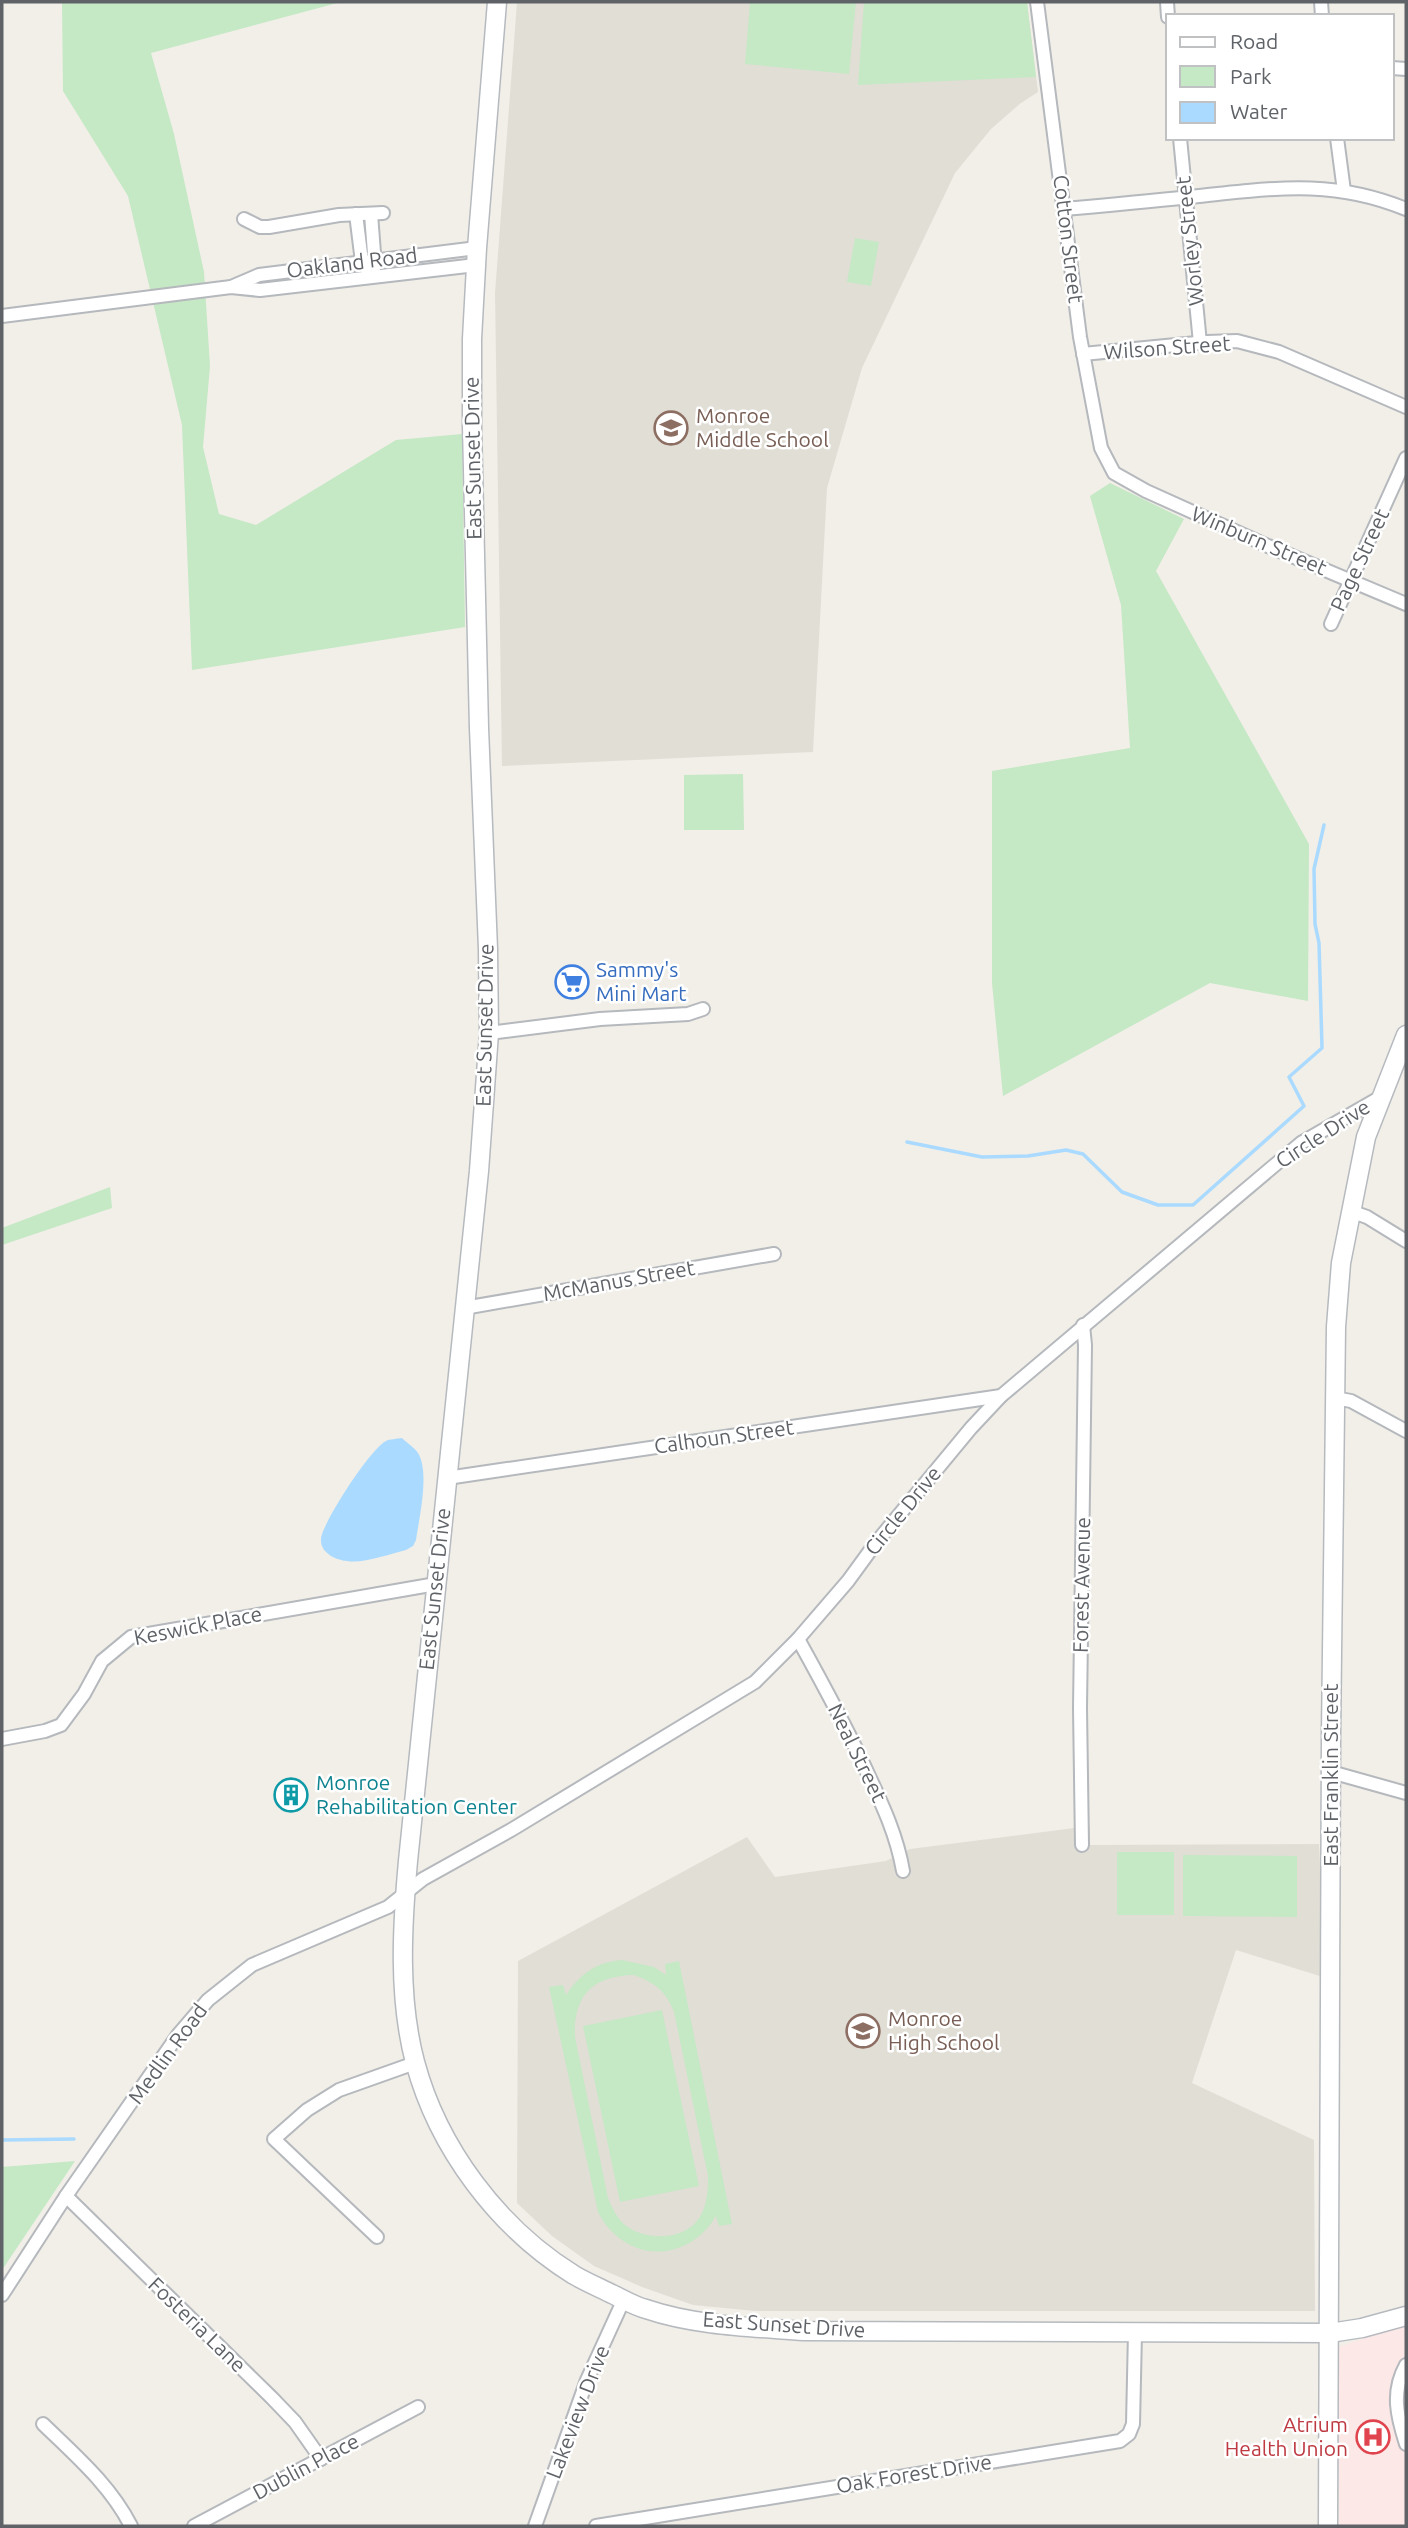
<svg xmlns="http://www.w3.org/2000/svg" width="1408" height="2528" font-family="Ubuntu,sans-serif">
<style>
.education{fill:#e1ded6}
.medical{fill:#fce8e6}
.green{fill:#c5e8c5;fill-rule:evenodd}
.water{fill:#aadaff}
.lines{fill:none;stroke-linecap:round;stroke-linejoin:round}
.stream{stroke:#aadaff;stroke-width:3.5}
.street-casing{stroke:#b5b8bc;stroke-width:16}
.secondary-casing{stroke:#b6babf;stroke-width:21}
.street{stroke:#fff;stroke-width:12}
.secondary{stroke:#fff;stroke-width:18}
.labels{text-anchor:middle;stroke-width:5;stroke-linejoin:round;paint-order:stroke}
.street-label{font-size:21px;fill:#5f6368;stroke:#fff}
.education-label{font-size:21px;fill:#785e54;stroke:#fff;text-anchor:start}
.shop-label{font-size:21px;fill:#366cbe;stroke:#fff;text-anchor:start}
.culture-label{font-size:21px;fill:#0d838f;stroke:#fff;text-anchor:start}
.health-label{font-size:21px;fill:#be3a42;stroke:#fff;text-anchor:end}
</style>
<rect width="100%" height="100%" fill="#f1efe8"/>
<g class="education">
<polygon points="517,2 1027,2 1038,92 1021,103 991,129 955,173 862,368 827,488 813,752 502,766 495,293"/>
<polygon points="1090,1826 1090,1845 1319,1844 1326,1978 1236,1950 1192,2083 1314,2140 1315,2311 755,2311 693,2305 642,2287 594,2266 552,2236 517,2203 518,1961 747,1837 775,1877 886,1861 910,1849"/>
</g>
<polygon class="medical" points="1406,2323 1406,2526 1339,2526 1339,2347"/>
<g class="green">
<polygon points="62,2 341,2 151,53 174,134 204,272 210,366 203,447 219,514 256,525 396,440 462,434 465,627 192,670 182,425 128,196 63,91"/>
<polygon points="750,2 856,2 849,74 745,64"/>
<polygon points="864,2 1027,2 1036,77 858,85"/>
<polygon points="855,238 879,242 871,286 847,282"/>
<polygon points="1110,483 1184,519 1156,571 1309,844 1308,1001 1210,983 1003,1096 992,983 992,771 1130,748 1121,605 1090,496"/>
<polygon points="743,774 744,830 684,830 684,775"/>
<polygon points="110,1187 112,1208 2,1245 2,1228"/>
<rect x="1117" y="1852" width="57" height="63"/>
<polygon points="1183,1855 1297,1856 1297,1917 1183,1916"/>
<path d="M622,1960L654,1967L666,1975L665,1964L679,1961L732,2224L719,2226L716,2216C687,2265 624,2263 598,2212L549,1987L563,1985L566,1995C580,1974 596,1962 622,1960ZM634,1975C655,1983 666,1991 674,2012L708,2176C708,2192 707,2210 696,2222C680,2241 643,2240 625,2225C617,2218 612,2208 608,2198L575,2037C573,1995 593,1976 634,1975Z"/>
<polygon points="662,2010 699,2186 620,2202 583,2026"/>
<polygon points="75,2161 2,2270 2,2167"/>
</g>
<path class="water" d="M402,1438C407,1443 415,1448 418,1453C430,1472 419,1519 416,1540L413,1546L406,1550C390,1554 362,1564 347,1561C336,1560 320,1553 321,1539C322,1523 371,1448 386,1441C390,1439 397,1439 402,1438Z"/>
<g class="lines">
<g class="stream">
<polyline points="907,1142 982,1157 1028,1156 1066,1150 1083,1154 1122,1192 1158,1205 1193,1205 1304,1106 1289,1077 1322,1048 1319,943 1315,924 1314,869 1324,825"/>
<polyline points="2,2140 74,2139"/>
</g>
<defs>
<g id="street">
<polyline points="1037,2 1080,337 1101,448 1114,473 1146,491 1268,546 1406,604"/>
<polyline points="1167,2 1168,17"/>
<polyline points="1321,2 1322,16"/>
<polyline points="1392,68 1406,69"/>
<polyline points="1180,138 1200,343"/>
<polyline points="1337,138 1344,191"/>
<path d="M1065,209C1109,205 1154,201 1199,196C1276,188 1333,179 1406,209"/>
<polyline points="356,214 362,262 366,268"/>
<polyline points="371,214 375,266"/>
<polyline points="244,219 260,227 269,227 339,215 383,213"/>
<polyline points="231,287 259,275 477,248"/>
<polyline points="2,316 231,287 260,290 476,265"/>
<polyline points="1083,354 1207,342 1237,341 1279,352 1406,407"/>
<polyline points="1331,624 1406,458"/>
<polyline points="489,1033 600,1019 688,1014 703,1009"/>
<polyline points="1350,1211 1367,1217 1406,1241"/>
<polyline points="464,1308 774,1254"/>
<polyline points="1335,1398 1351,1401 1406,1431"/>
<polyline points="447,1478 1001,1396"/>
<path d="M798,1639C823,1684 847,1728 868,1774C883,1806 897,1836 903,1871"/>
<polyline points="2,1739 45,1731 61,1725 84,1694 102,1661 131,1637 436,1584"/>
<polyline points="1331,1772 1406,1793"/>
<polyline points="1082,1845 1080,1708 1085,1345 1083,1325"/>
<polyline points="66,2196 272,2398 295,2422 321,2459"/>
<polyline points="377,2237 274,2139 307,2110 339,2090 415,2063"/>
<polyline points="2,2295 66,2196 178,2035 208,2000 252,1965 388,1907 423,1879 511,1830 755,1682 798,1639 848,1581 875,1544 971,1428 1001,1396 1301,1143 1381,1097"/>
<path d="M1406,2365C1391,2392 1397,2416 1406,2444"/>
<path d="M43,2424C76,2456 110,2485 131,2526"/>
<polyline points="194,2526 418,2407"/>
<polyline points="535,2526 587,2380 624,2299"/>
<polyline points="596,2526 1120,2441 1129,2434 1133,2424 1135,2332"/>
</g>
<g id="secondary">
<path d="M497,2L477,248L472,339V426L479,728L488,949L489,1033L479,1171L408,1861C402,1927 398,1998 415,2062C438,2148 498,2228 574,2275C586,2282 600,2288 612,2294C623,2299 634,2306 646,2309C696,2326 752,2327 804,2331L1330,2333L1362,2328L1406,2316"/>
<polyline points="1328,2526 1331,1735 1336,1327 1341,1263 1366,1137 1406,1035"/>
</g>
</defs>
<use href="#street" class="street-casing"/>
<use href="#secondary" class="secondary-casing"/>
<use href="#street" class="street"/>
<use href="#secondary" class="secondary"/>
</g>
<defs>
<symbol id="school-ring" viewBox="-11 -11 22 22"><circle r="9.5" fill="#fff" stroke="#8d6e63" stroke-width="1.5"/><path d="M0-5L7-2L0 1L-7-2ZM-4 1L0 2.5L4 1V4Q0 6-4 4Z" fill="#8d6e63"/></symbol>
<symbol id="supermarket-ring" viewBox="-11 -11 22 22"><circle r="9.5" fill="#fff" stroke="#3f7fe0" stroke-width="1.5"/><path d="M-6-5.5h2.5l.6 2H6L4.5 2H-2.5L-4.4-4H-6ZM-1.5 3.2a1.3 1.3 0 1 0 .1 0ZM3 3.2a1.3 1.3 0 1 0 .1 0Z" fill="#3f7fe0"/></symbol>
<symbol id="building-ring" viewBox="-11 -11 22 22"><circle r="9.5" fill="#fff" stroke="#0f9aa8" stroke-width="1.5"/><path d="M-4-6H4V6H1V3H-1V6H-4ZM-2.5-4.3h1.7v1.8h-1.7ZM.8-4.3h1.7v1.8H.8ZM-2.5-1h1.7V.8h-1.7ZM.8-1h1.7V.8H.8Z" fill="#0f9aa8"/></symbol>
<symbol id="hospital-ring" viewBox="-11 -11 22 22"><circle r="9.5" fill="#fff" stroke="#e0444e" stroke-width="1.5"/><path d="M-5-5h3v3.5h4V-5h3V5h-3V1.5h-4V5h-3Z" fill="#e0444e"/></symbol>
</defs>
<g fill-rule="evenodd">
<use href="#school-ring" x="652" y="409" width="38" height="38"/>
<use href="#supermarket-ring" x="553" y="963" width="38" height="38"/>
<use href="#building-ring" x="272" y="1776" width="38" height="38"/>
<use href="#school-ring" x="844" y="2012" width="38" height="38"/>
<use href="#hospital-ring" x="1354" y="2418" width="38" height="38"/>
</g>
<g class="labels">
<g class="street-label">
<text transform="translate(1068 239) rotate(83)" y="7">Cotton Street</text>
<text transform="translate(1190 241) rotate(-96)" y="7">Worley Street</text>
<text transform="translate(352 263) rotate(-7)" y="7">Oakland Road</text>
<text transform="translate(1167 348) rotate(-4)" y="7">Wilson Street</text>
<text transform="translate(473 458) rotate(-91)" y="7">East Sunset Drive</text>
<text transform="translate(1259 541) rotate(23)" y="7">Winburn Street</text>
<text transform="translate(1360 560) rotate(-65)" y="7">Page Street</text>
<text transform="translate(485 1025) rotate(-89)" y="7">East Sunset Drive</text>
<text transform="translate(1323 1134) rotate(-33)" y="7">Circle Drive</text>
<text transform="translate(619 1281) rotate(-10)" y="7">McManus Street</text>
<text transform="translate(724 1437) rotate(-8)" y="7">Calhoun Street</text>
<text transform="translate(903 1511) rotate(-51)" y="7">Circle Drive</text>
<text transform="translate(1082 1585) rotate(-89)" y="7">Forest Avenue</text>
<text transform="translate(435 1589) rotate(-84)" y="7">East Sunset Drive</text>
<text transform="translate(198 1626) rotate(-11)" y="7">Keswick Place</text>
<text transform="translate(857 1753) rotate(64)" y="7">Neal Street</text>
<text transform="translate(1331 1775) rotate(-90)" y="7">East Franklin Street</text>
<text transform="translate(168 2054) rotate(-54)" y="7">Medlin Road</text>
<text transform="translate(197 2325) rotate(44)" y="7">Fosteria Lane</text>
<text transform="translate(784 2325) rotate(4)" y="7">East Sunset Drive</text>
<text transform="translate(578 2412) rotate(-69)" y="7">Lakeview Drive</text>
<text transform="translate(306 2467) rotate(-28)" y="7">Dublin Place</text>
<text transform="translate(914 2474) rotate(-9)" y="7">Oak Forest Drive</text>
</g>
<g class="education-label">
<text x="696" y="423">Monroe<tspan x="696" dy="24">Middle School</tspan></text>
<text x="888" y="2026">Monroe<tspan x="888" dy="24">High School</tspan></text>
</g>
<g class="shop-label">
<text x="596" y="977">Sammy's<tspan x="596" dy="24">Mini Mart</tspan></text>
</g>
<g class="culture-label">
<text x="316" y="1790">Monroe<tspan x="316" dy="24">Rehabilitation Center</tspan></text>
</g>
<g class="health-label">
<text x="1348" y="2432">Atrium<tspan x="1348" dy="24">Health Union</tspan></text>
</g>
</g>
<rect width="1408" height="2528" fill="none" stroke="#5f6368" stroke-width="7"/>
<rect x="1166" y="14" width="228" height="126" fill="#ffffff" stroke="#bfc1c3" stroke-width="2"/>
<rect x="1180" y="37" width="35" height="10" fill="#ffffff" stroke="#bfc1c3" stroke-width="2"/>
<text x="1230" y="49" font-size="21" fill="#5f6368">Road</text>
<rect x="1180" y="66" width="35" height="21" fill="#c5e8c5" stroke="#bfc1c3" stroke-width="2"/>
<text x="1230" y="84" font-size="21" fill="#5f6368">Park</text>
<rect x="1180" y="102" width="35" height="21" fill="#aadaff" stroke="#bfc1c3" stroke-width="2"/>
<text x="1230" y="119" font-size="21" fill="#5f6368">Water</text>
</svg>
